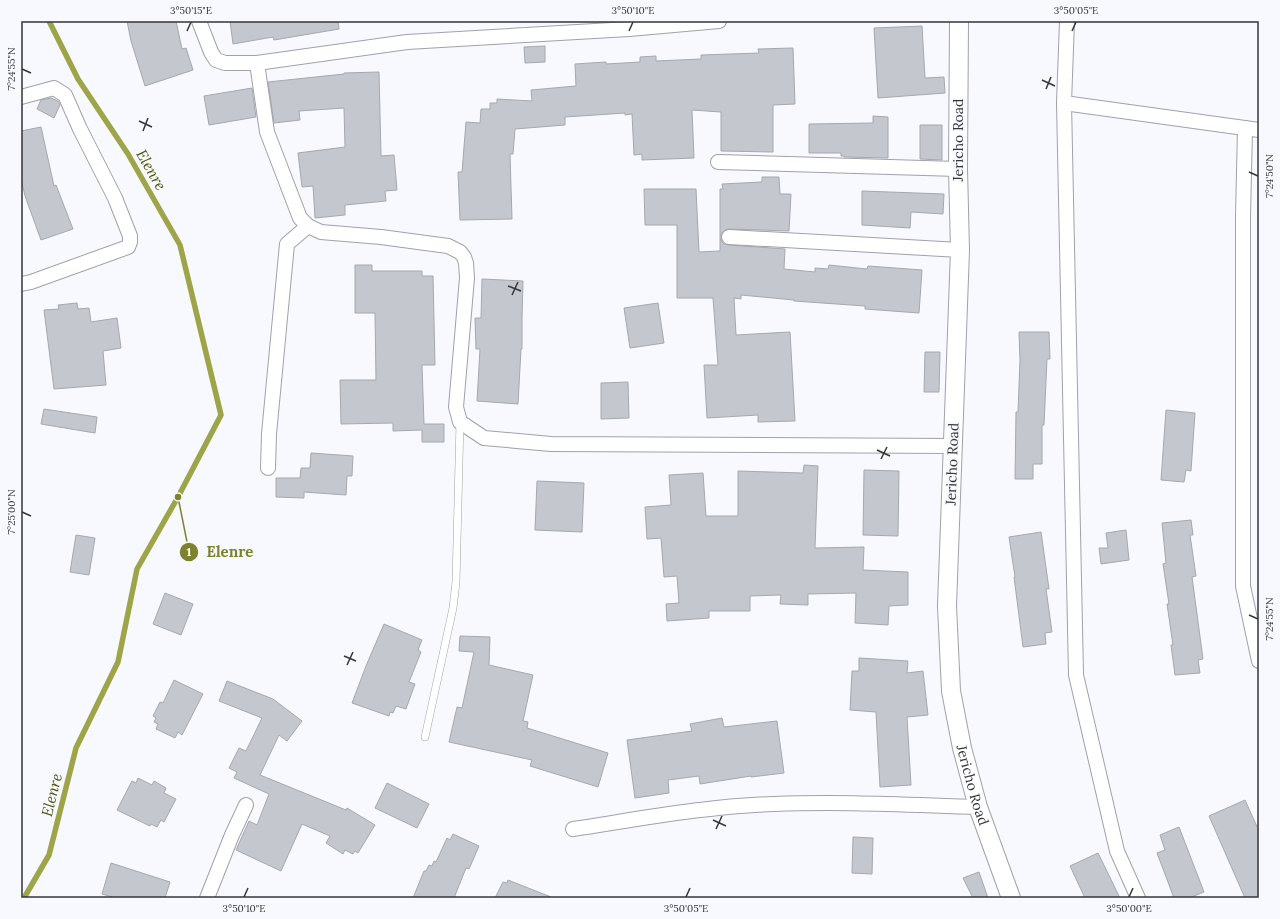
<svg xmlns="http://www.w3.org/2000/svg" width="1280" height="919" font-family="Lora,serif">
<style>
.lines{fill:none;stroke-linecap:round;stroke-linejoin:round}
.stream{stroke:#9ea548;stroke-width:5.5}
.building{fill:#c5c7ce;stroke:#a5a8af}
.service-casing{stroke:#a0a2a9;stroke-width:8}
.minor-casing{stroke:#a0a2a9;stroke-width:16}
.tertiary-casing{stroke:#a0a2a9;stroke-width:20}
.service{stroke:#fff;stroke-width:7}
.minor{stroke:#fff;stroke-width:14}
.tertiary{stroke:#fff;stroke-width:18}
.ticks{fill:none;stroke:#343538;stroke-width:1.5}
.labels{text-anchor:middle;stroke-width:4;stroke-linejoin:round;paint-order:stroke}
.street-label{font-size:14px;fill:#343538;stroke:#f7f9fe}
.water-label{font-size:15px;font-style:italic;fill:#4f520b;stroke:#f7f9fe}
.leader{fill:none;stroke:#7d822d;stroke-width:1.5}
.callout-dot{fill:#7d822d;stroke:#f7f9fe;stroke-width:1.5}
.mark-label{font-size:12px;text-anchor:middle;font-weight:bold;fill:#fff}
.callout-label{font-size:15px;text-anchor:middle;font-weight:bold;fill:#7d822d;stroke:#f7f9fe;stroke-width:4;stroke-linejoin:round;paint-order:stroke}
.neatline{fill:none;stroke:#343538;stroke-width:1.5}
.ticks-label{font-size:10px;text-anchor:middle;fill:#343538}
</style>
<rect width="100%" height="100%" fill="#f7f9fe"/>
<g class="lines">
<polyline class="stream" points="24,898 49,855 76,748 118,662 137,569 178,497 221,415 180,245 128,154 78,79 49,21"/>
</g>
<g class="building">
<polygon points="127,21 176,21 182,49 186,48 193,70 145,86 131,41"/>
<polygon points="230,21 338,21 339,29 274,40 273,37 233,44"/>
<polygon points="922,26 925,78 944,77 945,93 878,98 874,28"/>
<polygon points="545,46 545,62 525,63 524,47"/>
<polygon points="793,48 795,104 773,105 773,152 721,151 721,112 692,110 694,158 642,160 642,154 634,155 632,114 625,115 625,113 565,117 565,125 515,129 513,154 510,154 512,219 460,220 458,172 462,172 466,122 480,123 481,109 490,109 490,103 497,103 497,99 532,101 531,90 576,86 575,64 606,62 606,64 640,62 640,57 656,56 656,61 701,59 701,55 759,53 758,49"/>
<polygon points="379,72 381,156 394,155 397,190 385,191 386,201 345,205 345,215 315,218 313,186 302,187 298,153 345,147 344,108 299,111 300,120 274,123 268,82 344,74 344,73"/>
<polygon points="252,88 256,117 209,125 204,96"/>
<polygon points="51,98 58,101 60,105 54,118 37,109 41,100"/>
<polygon points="873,116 888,117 888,158 844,157 844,156 841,156 841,153 809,153 809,124 873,123"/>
<polygon points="920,125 942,125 942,160 920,159"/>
<polygon points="41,127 54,186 56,185 73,229 41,240 25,196 21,178 21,131"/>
<polygon points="762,177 779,177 780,194 791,194 789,231 729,229 725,230 722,233 721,240 724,244 729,245 785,249 784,269 815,272 815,268 828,269 829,265 867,269 868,266 922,270 919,313 865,309 865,306 794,301 794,300 741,295 741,299 734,298 736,335 790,332 795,421 758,422 758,415 707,418 704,365 718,365 713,298 677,298 677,225 645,225 644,189 696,189 699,252 720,251 720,189 723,189 722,184 762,182"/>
<polygon points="862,191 944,194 943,214 911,212 910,228 862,225"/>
<polygon points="355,265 372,265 372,271 422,271 422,276 433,276 435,365 422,365 424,424 444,424 444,442 422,442 422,430 393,431 393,423 341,424 340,380 376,380 375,313 355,313"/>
<polygon points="482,279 523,281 522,318 522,349 521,349 518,404 477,401 480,349 476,349 475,318 481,318"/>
<polygon points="77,303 78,309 89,308 91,322 117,318 121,348 103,351 106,385 54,389 44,310 59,309 58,305"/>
<polygon points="658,303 664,343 630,348 624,308"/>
<polygon points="1019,332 1049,332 1050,359 1047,359 1044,425 1042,425 1042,464 1033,464 1033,479 1015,479 1016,412 1018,412 1020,360"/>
<polygon points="925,352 940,352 939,392 924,392"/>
<polygon points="628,382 629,418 601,419 601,383"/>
<polygon points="44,409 97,417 95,433 41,424"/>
<polygon points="1166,410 1195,413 1191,471 1186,470 1184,482 1161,480"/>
<polygon points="311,453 353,456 352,476 347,476 346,495 304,492 304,498 276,497 276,478 300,478 301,468 310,468"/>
<polygon points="804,465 818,466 815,548 864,547 863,570 908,572 908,605 889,606 888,625 855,623 856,593 808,594 808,605 780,604 781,595 750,596 750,611 709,611 709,618 667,621 666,604 679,603 677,576 664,577 661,538 647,539 645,507 671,505 669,475 703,473 706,516 738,516 738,471 803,473"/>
<polygon points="864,470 899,471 898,536 863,535"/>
<polygon points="537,481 584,483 582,532 535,530"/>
<polygon points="1191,520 1193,535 1190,535 1196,576 1192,577 1203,659 1198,660 1200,673 1175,675 1171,645 1173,645 1167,604 1169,604 1163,564 1166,563 1162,523"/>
<polygon points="1126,530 1129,560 1101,564 1099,548 1108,548 1106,533"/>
<polygon points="1041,532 1049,589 1046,589 1052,632 1045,633 1046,644 1023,647 1014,577 1015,577 1009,537"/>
<polygon points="76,535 95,538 89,575 70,572"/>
<polygon points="165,593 193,604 181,635 153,624"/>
<polygon points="384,624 422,640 418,650 421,652 409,682 415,684 406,709 396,706 393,713 390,712 389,716 352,703 366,666"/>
<polygon points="460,636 490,637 489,665 533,675 523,721 528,722 527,728 608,753 598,787 530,766 532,760 449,742 457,707 462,708 474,652 459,651"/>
<polygon points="859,658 908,661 907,673 923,671 928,715 907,717 911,785 880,787 876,712 850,710 852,671 859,671"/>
<polygon points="174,680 203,694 182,735 178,732 175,738 156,729 158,724 154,722 156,718 153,716 160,702 163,703"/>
<polygon points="227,681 273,699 302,721 287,741 279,735 260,775 346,810 347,808 375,825 358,853 355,851 353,854 345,850 343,854 326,843 330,836 302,824 281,871 236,850 249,821 257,825 269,794 234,778 237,772 229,768 239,748 246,751 262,718 219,701"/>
<polygon points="722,718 724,727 777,721 784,773 751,777 751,776 700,784 699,776 668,780 669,793 635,798 627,740 692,731 690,724"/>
<polygon points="138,778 152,785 154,781 166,788 164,793 176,799 164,822 161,820 157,827 151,824 150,826 117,810 132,781 136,783"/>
<polygon points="387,783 429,804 417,828 375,808"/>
<polygon points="1245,800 1259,831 1259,898 1245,898 1209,816"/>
<polygon points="1179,827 1204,892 1189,898 1174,898 1157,853 1165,850 1160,835"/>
<polygon points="453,834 479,846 469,869 466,868 454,898 413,898 424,871 426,871 429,865 432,866 434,861 436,862 447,838 450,840"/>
<polygon points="853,837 873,838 872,874 852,873"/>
<polygon points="1098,853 1120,898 1085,898 1070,866"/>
<polygon points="111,863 170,882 165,898 116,898 102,894"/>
<polygon points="979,872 988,898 973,898 963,878"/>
<polygon points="508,880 551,897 551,898 495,898 503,882 507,883"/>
</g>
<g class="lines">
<defs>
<polyline id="service" points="425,737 453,608 456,582 460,422"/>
<g id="minor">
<polyline points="199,21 211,52 216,60 225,63 257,63 407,42 629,29 719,21"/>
<polyline points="1067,21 1064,103 1259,130"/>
<polyline points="257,63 267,132 300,218 308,226 321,232 381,237 448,246 460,252 464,257 466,263 467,278 456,407 460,422 484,438 551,444 953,446"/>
<polyline points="21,97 54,88 65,95 80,129 115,198 130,236 130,242 128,247 31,282 21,284"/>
<polyline points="1064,103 1076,675 1117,851 1138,898"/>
<polyline points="1245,128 1243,217 1243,586 1259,661"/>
<polyline points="718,162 958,169"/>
<polyline points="729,237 960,250"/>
<polyline points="268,468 269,434 287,244 308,226"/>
<path d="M573,829C639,819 707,806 774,804C842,801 910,805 978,807"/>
<polyline points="207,898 232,835 246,805"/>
</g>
<g id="tertiary">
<path id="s1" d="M959,21L958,169L960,250L947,606L951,691L962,748L978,807L1011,898"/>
</g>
</defs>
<use href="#service" class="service-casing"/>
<use href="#minor" class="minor-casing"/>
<use href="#tertiary" class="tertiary-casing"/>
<use href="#service" class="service"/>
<use href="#minor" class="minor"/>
<use href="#tertiary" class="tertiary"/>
</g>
<path class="ticks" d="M187,31L191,22M629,31L633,22M1072,31L1076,22M22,69L31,73M1042,80L1055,86M1046,89L1051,77M139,121L152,127M143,131L148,118M1249,172L1258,176M508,286L521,291M512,295L518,282M877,450L890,456M881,459L887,447M22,512L31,516M1249,615L1258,619M344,656L356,661M347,665L353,652M713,820L726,826M716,829L722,816M244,897L248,888M686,897L690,888M1129,897L1133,888"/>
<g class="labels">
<g class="street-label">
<text transform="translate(958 140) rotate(-90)" y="5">Jericho Road</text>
<text transform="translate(952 464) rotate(-88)" y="5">Jericho Road</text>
<text dy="5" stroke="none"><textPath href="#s1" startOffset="767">Jericho Road</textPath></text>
</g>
<g class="water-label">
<text transform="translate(151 170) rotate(60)" y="5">Elenre</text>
<text transform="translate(52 795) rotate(-76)" y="5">Elenre</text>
</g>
</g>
<path class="leader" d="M178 497L189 552"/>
<g class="callout-dot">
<circle cx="178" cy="497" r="4"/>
<circle cx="189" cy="552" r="10"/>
</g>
<g class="mark-label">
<text x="189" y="556">1</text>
</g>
<g class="callout-label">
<text x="230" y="557">Elenre</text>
</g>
<rect width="1280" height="919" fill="none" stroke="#f7f9fe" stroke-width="44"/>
<rect x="22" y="22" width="1236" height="875" class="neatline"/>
<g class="ticks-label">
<text x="191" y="14">3°50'15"E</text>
<text x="633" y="14">3°50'10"E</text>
<text x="1076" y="14">3°50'05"E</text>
<text transform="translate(11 69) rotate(-90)" y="4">7°24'55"N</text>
<text transform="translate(1269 176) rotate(-90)" y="4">7°24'50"N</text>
<text transform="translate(11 512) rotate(-90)" y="4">7°25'00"N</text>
<text transform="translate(1269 619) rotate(-90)" y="4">7°24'55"N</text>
<text x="244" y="912">3°50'10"E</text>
<text x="686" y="912">3°50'05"E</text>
<text x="1129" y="912">3°50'00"E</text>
</g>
</svg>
